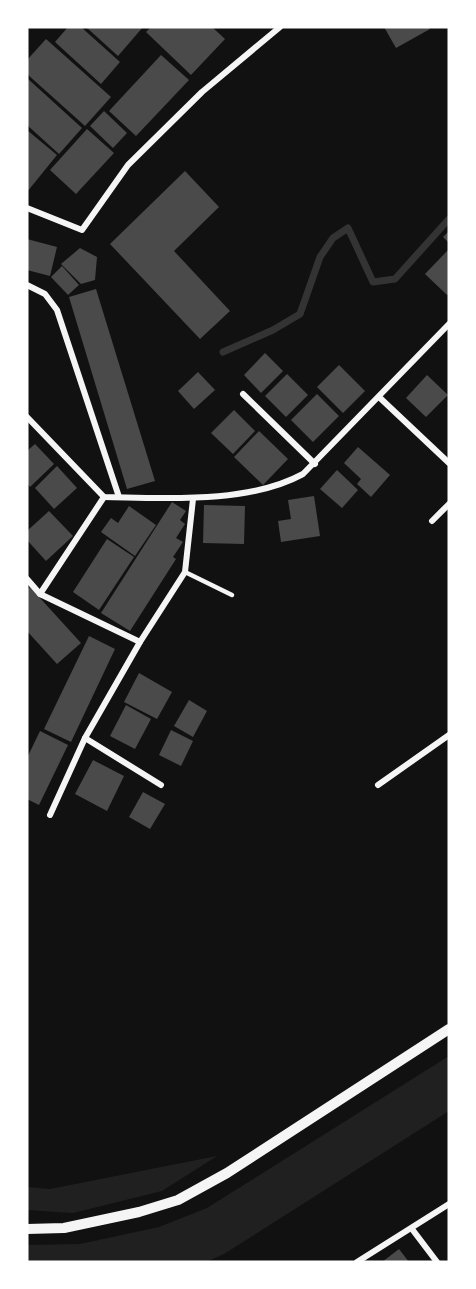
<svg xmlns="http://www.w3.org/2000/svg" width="476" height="1289" font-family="'Golos Text',sans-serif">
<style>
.green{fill:#202020}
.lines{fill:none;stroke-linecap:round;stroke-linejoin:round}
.stream{stroke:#333;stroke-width:7}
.building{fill:#4a4a4a}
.service{stroke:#f5f5f5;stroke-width:4.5}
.minor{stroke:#f5f5f5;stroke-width:6}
.tertiary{stroke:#f5f5f5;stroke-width:10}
</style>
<rect width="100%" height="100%" fill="#111"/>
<g class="green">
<polygon points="449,1056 449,1111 224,1254 206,1262 27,1262 27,1245 80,1244 159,1227 207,1208"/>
<polygon points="217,1156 162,1191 73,1213 27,1210 27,1187 50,1189"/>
</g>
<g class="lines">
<polyline class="stream" points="223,352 273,330 300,314 320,257 333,238 348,228 373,282 395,279 449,219"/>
</g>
<g class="building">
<polygon points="68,27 81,27 120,62 101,84 55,42"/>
<polygon points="86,27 143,27 118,56"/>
<polygon points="151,27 212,27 225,39 191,75 146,32"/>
<polygon points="384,27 429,27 430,29 396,48"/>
<polygon points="46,39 111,97 85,126 27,74 27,60"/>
<polygon points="161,55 189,80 136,136 109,111"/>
<polygon points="27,78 82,128 59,154 27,125"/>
<polygon points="104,111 127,133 113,148 90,126"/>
<polygon points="87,129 114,153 76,194 50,170"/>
<polygon points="27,130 57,155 27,192"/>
<polygon points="185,171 219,207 174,251 230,311 200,339 110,244"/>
<polygon points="449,231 449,243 443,237"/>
<polygon points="27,239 57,247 50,276 27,270"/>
<polygon points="80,248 97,257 95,280 81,284 61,264"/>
<polygon points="449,249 449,293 447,295 425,274"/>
<polygon points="62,266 79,285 68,295 51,277"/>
<polygon points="96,289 155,481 127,489 69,297"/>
<polygon points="265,353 283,371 261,393 244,375"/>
<polygon points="339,365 365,391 343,413 317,387"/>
<polygon points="198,372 215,390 194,409 178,391"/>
<polygon points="287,374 308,395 286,417 265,396"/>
<polygon points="427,375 448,395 426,417 406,398"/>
<polygon points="317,394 339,416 313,442 291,420"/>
<polygon points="234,410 255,431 233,454 211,433"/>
<polygon points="259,431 288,459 263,485 234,457"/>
<polygon points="35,444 54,464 30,487 27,483 27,451"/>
<polygon points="358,447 390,475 371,497 357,484 361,479 344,463"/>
<polygon points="57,466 77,488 54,509 35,488"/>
<polygon points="337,470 358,490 342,508 320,489"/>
<polygon points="314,496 320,536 281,542 278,521 291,519 288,500"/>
<polygon points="172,502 186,511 180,520 185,524 176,538 183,542 173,557 176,559 130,631 101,613"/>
<polygon points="204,505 245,506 244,544 203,543"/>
<polygon points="129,506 156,525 135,556 101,532 111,518 118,523"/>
<polygon points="49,511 73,536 46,561 27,540 27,531"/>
<polygon points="107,539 134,557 99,610 73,592"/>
<polygon points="30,587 81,643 57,664 27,631 27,590"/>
<polygon points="89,636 115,649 71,742 44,729"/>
<polygon points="139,673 172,692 157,719 124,702"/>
<polygon points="189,700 207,711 193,737 174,726"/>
<polygon points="126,705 151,719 135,749 110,736"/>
<polygon points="171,730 193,741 181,766 159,755"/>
<polygon points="40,731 68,745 39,805 27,799 27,758"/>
<polygon points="93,760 124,776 107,811 75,794"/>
<polygon points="143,792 165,804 150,829 129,817"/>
<polygon points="399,1249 409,1262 382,1262"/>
</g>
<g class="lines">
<polyline class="service" points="185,572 232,595"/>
<g class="minor">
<polyline points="27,208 82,230 128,165 202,92 280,27"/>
<polyline points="27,285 45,294 57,310 119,497"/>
<polyline points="243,394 315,464"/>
<polyline points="379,397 449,463"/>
<path d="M27,417L104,497C166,498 248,504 303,474L449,324"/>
<polyline points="432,521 449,504"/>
<polyline points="27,579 40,594 140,642"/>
<polyline points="40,594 104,497"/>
<polyline points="85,738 161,785"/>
<polyline points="378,785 449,735"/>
<polyline points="50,815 85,738 140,642 185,572 193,499"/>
<polyline points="412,1229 437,1262"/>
<polyline points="357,1262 449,1204"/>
</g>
<polyline class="tertiary" points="27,1229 64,1228 139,1212 178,1200 227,1173 449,1029"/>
</g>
<rect width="476" height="1289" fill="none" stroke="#ffffff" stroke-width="57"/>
</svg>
